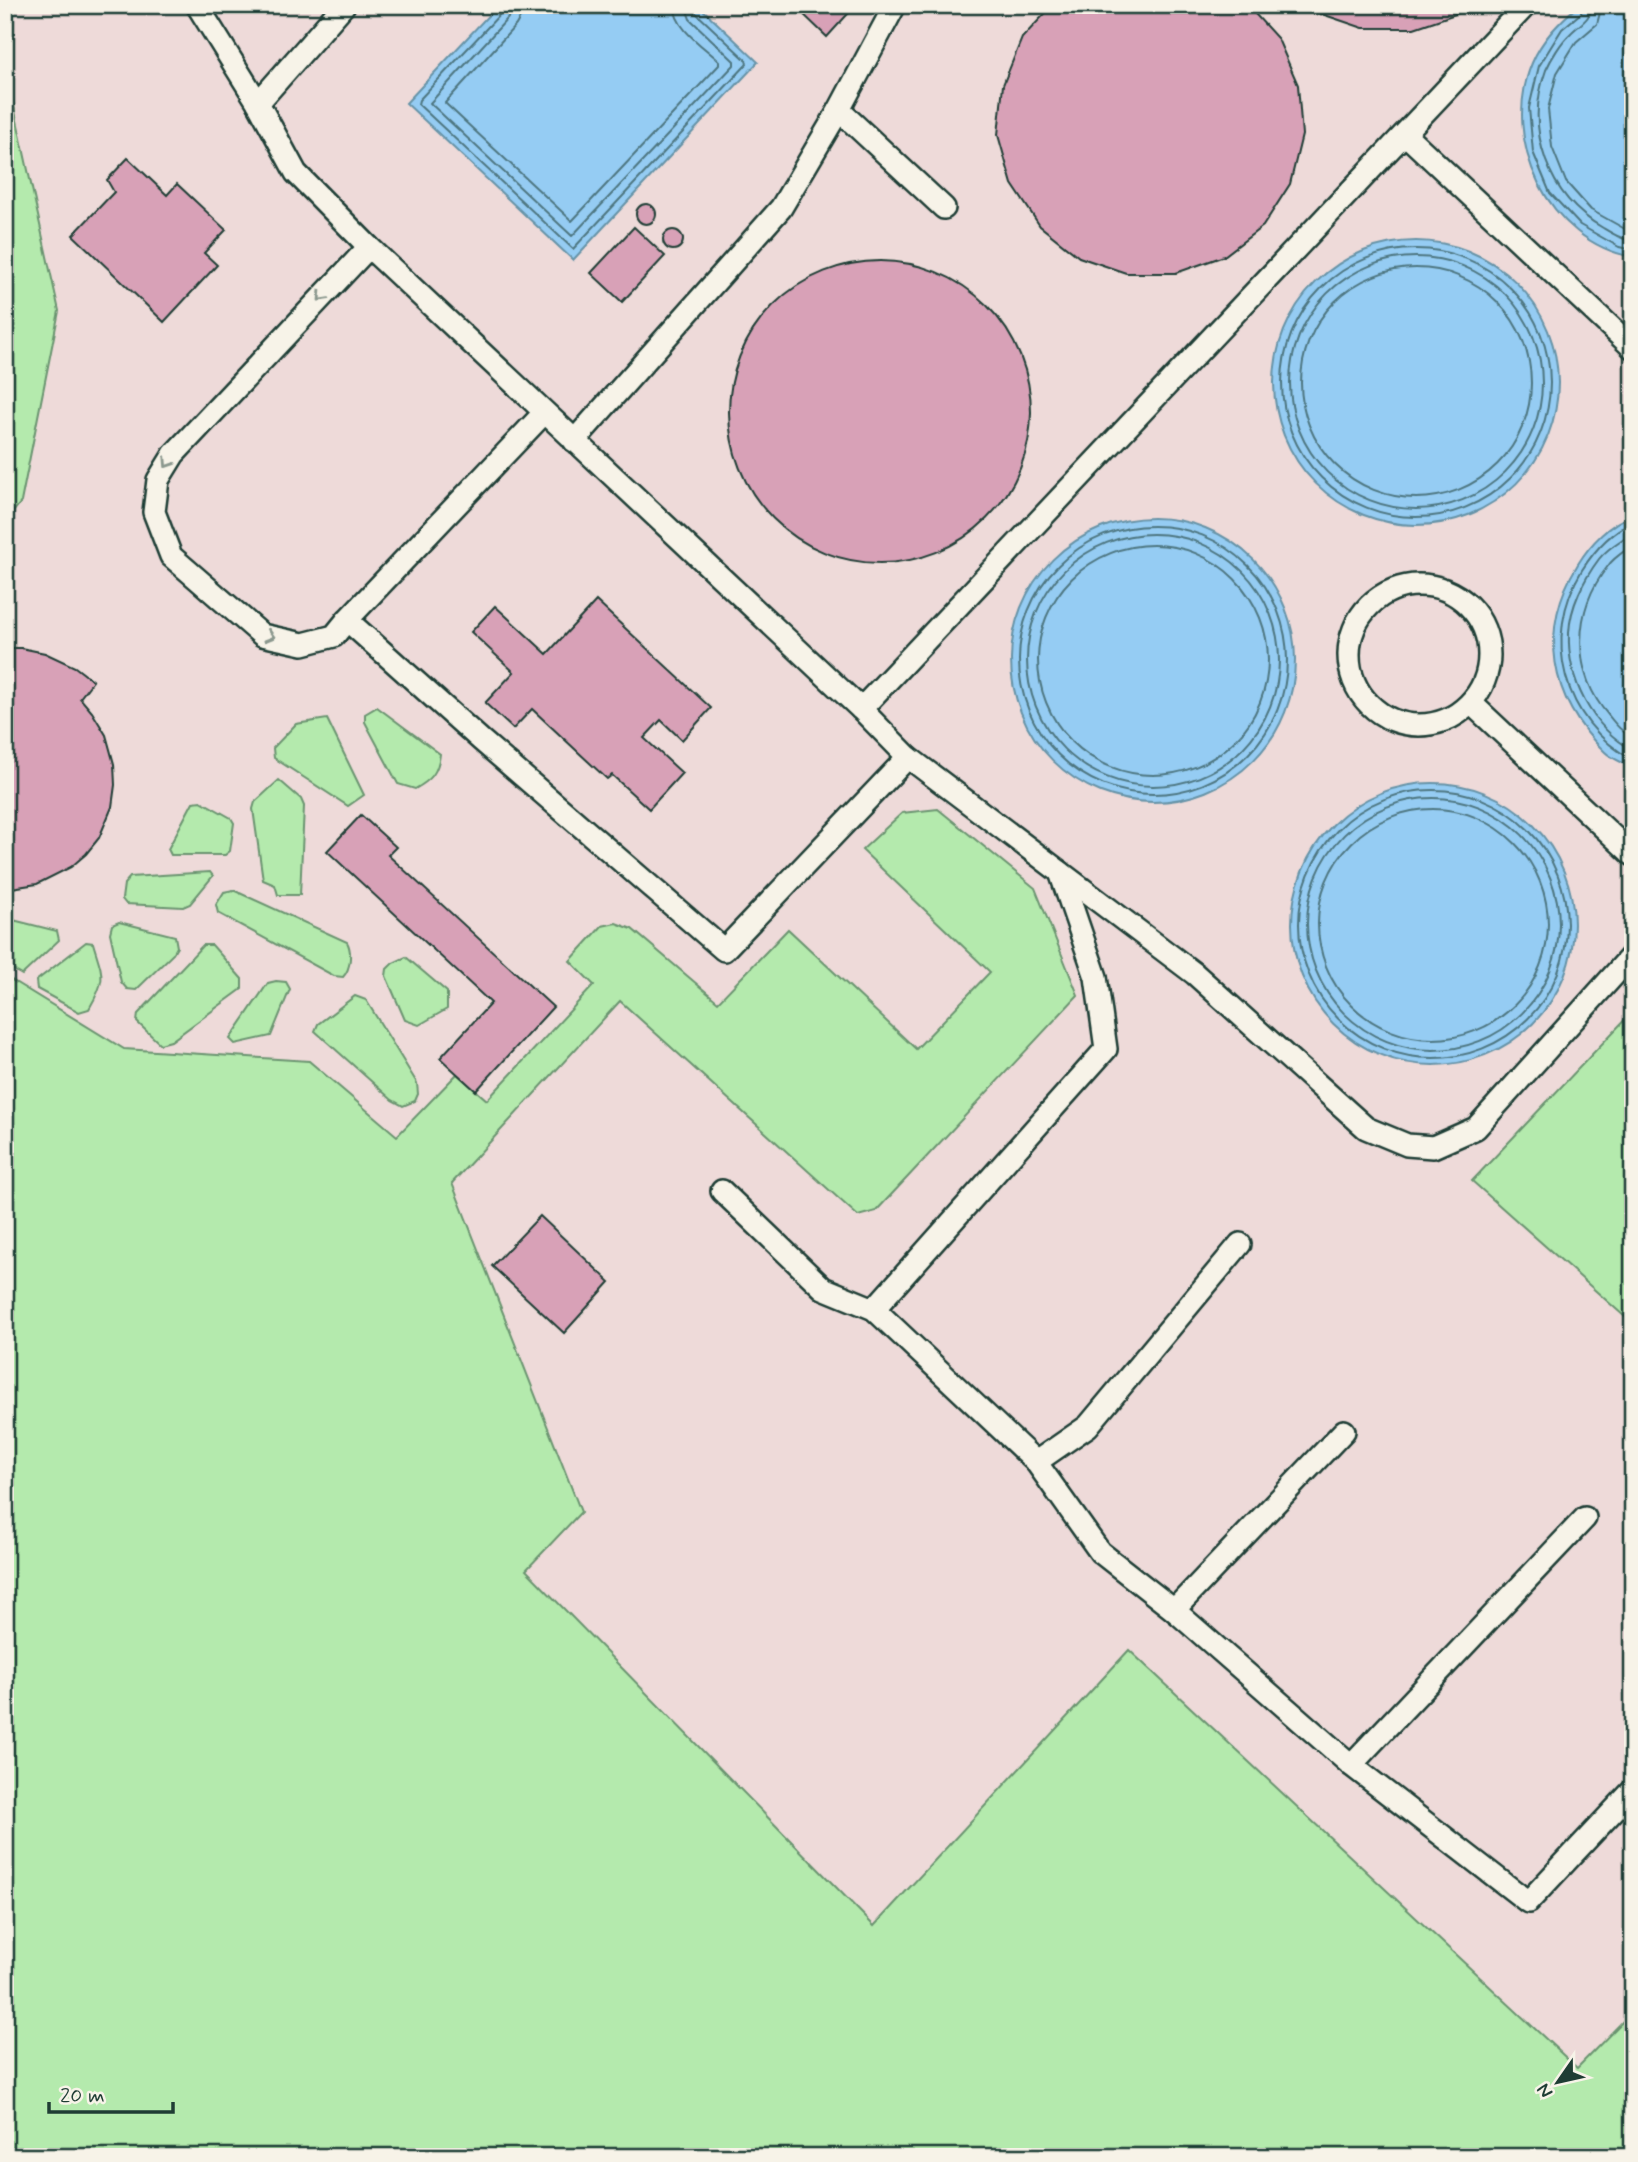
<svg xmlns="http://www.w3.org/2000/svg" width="1638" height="2162" font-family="Mynerve,sans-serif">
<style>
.green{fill:#b4eaad;stroke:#6a9470;stroke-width:2}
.water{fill:#95ccf3;stroke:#6693a7;stroke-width:2}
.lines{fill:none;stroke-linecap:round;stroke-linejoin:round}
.shore{stroke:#4e7680;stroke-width:2}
.building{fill:#d8a1b7;stroke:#1f3d34;stroke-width:2}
.service-casing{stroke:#1f3d34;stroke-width:26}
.service{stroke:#f7f3e8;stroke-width:21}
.oneway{stroke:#8b988e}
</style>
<rect width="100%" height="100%" fill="#eedad9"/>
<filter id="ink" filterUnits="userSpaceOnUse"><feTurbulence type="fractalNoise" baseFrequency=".0143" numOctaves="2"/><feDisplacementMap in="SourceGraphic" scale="14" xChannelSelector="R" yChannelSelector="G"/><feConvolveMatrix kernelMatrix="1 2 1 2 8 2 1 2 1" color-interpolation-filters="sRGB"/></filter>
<g filter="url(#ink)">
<g class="green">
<polygon points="5,66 59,311 21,502 5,522"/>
<path d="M377,707L440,754C438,773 431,780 415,789L398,784L365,722V714Z"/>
<polygon points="327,719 364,795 348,806 274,758 273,748 296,724"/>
<polygon points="279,780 301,799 304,806 300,895 278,895 275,885 263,880 253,809 255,802"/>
<polygon points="201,801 231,818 234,823 230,851 225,855 171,855 168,849 193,802"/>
<polygon points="938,809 1035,888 1078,995 876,1211 858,1216 620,1001 452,1183 581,1512 526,1570 874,1926 1129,1650 1577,2068 1633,2011 1633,2157 5,2157 5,976 124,1049 309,1061 397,1136 457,1074 487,1100 594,985 570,961 602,926 616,923 632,929 718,1002 788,929 916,1049 990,972 862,850 902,813"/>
<polygon points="210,872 213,876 190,904 183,907 126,904 122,899 124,884 130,877"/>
<path d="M233,890L347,942C352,951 351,969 343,977L334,976L218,913L216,905L224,892Z"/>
<polygon points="5,918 57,931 59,940 22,975 5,965"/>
<polygon points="119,922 175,936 177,947 173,954 136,990 127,989 121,982 110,933 112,925"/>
<path d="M86,942L93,943C103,976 107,978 89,1009L79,1012L37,989L36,981Z"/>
<polygon points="203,945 212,945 242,979 242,989 171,1041 160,1044 137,1022 138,1014"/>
<polygon points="406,957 447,992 447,1009 419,1025 405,1020 386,976 387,969 393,963"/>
<polygon points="276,981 286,982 290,989 271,1036 235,1044 230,1039 268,983"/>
<polygon points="355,996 366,1000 417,1083 418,1094 415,1101 403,1106 392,1100 315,1031 318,1024"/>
<polygon points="1633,1011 1633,1324 1472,1181"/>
</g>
<g class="water">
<polygon points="498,5 698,5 758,62 573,260 406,103"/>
<path d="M1579,5H1633V257C1548,242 1500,140 1532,63C1542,39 1560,21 1579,5Z"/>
<circle cx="1416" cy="383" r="142"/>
<path d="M1633,515V768C1624,763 1612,759 1605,752C1549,699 1538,629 1578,564C1590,544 1610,523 1633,515Z"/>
<circle cx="1153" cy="660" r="142"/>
<circle cx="1433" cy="924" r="141"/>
</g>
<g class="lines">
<g class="shore">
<polyline points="503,5 501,13 419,100 418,104 573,249 747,64 746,60 696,13 694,5"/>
<polyline points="512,5 508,18 430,103 572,236 734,65 734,61 690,19 685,5"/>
<path d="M522,5L521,16L516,25L445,103L572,221L719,65V61C703,46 675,29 674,5"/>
<polyline points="1583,5 1581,13 1562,29 1539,66 1529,108 1533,152 1550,193 1580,225 1619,247 1633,250"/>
<path d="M1592,5C1591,20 1579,24 1570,34C1561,42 1551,59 1546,70C1524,130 1548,197 1603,228C1613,234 1621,239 1633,241"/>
<polyline points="1602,5 1597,24 1576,42 1557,73 1548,109 1552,147 1566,182 1591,210 1625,229 1633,230"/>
<circle cx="1416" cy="383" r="134"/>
<circle cx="1416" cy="383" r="126"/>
<circle cx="1416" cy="383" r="115"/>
<path d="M1633,522C1612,531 1594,551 1582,570C1541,638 1563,722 1633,760"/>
<circle cx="1153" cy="660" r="134"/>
<path d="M1633,532C1622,540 1607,548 1599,559C1584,579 1570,607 1569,633C1567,680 1592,728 1633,750"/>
<circle cx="1153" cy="660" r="126"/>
<circle cx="1153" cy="660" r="115"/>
<path d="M1633,545C1625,551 1614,557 1608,566C1573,610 1571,673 1609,716C1616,725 1622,732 1633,738"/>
<circle cx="1433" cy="924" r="134"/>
<circle cx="1433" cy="924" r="126"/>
<circle cx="1433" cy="924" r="115"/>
</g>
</g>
<g class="building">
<polygon points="803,5 856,5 827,37 799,10"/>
<polygon points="1053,5 1247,5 1278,39 1298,85 1302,135 1290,184 1263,226 1224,256 1176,273 1126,273 1079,257 1040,226 1012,184 998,135 1003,85 1022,38"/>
<polygon points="1307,5 1470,5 1461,12 1414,28 1363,28 1316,12"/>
<polygon points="128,158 167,195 177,184 226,230 204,253 217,265 164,322 73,235 114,192 107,180"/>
<circle cx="646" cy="214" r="10"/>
<polygon points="634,227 665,256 622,302 591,273"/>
<circle cx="673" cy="240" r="10"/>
<circle cx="880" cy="412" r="151"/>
<polygon points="596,601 711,708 682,740 661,720 644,738 682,773 649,809 612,775 607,779 532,709 513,729 485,703 514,672 471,632 495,606 547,654"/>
<polygon points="5,648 21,648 45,653 75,667 93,681 80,698 92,712 106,735 114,764 115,785 112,807 99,838 86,854 71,867 37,884 5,889"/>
<polygon points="361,815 396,847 388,855 553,1007 476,1091 440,1058 491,1003 327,851"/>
<polygon points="540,1216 610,1282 564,1333 492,1266"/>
</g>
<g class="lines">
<defs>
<g id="service">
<polyline points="197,5 258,103 296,173 369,247 861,709 908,757 1195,974 1366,1128 1407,1145 1433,1147 1476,1128 1633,954"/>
<polyline points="258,103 344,5"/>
<polyline points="839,110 944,208"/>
<polyline points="1405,134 1633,348"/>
<polyline points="544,413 347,620 481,740 724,950 908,757"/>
<polyline points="574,441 781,208 839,110 895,5"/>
<circle cx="1419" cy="655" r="70"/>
<polyline points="347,620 334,636 303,644 262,635 171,556 154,512 158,480 174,454 369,247"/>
<polyline points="1471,703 1633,855"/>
<polyline points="861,709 1526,5"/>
<polyline points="722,1191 823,1288 874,1309 1036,1462 1088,1426 1240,1244"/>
<polyline points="874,1309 1106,1049 1096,977 1060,872"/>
<polyline points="1036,1462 1100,1552 1174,1610 1351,1765 1528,1902 1633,1790"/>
<polyline points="1174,1610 1344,1431"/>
<polyline points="1351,1765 1585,1518"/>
</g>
</defs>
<use href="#service" class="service-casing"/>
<use href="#service" class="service"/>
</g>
<defs><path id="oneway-chevron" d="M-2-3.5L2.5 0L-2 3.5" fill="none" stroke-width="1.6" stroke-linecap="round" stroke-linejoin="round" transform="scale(1.75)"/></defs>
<g class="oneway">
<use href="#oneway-chevron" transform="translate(322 297) rotate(133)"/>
<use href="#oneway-chevron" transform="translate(168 463) rotate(123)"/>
<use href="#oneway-chevron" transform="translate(270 636) rotate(17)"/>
</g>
</g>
<rect width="1638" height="2162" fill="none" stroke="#f7f3e8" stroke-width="28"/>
<rect x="14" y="14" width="1610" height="2134" fill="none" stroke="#1f3d34" stroke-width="2.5" filter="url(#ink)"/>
<g transform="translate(1558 2082) rotate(236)" stroke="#f7f3e8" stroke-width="5" paint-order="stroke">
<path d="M0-5L12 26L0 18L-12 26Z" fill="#1f3d34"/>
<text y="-10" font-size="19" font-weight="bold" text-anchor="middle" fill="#1f3d34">N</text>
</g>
<path d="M49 2102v10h124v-10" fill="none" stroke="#1f3d34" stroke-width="3.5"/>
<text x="60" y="2102" font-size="21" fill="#1f3d34" stroke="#f7f3e8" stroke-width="5" paint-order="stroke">20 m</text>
</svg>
